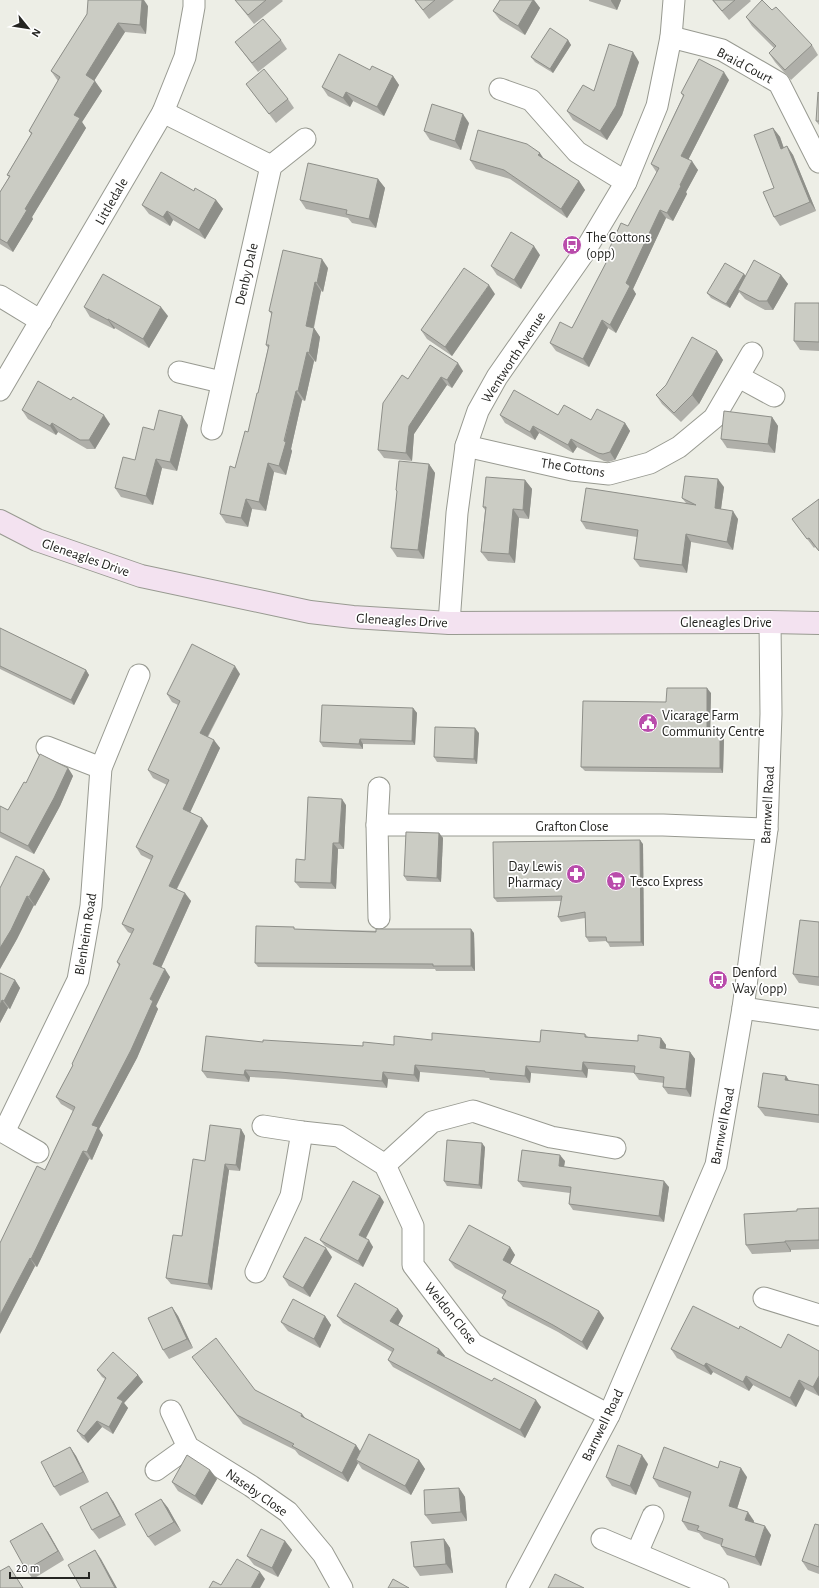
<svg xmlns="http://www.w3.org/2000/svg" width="819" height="1588" font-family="'Alegreya Sans',sans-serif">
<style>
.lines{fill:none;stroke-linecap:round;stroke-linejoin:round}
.street-casing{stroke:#989a91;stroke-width:23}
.secondary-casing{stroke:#989a91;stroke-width:24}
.street{stroke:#fff;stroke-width:21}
.secondary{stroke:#f3e2f0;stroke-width:22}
.wall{fill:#afafa9}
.shaded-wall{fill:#8e8f89}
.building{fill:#cbccc4;stroke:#8e8f89}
.labels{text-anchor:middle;stroke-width:3.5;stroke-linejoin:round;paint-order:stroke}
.street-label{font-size:14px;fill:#252522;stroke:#fff}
.poi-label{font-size:14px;fill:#252522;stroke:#fff;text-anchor:start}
</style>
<rect width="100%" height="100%" fill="#edeee6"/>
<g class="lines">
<defs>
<g id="street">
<polyline points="671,37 722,50 779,83 819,162"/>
<polyline points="500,89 531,100 577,152 626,182"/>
<polyline points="163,112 271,166"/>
<polyline points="0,296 41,321"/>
<polyline points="179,372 221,382"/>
<polyline points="739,377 774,396"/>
<polyline points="0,390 163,112 185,57 194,7 194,0"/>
<polyline points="212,429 271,166 305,139"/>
<polyline points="466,446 572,470 609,474 650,463 679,447 714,418 752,353"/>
<polyline points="449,623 457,513 466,446 478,411 497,377 583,254 626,182 657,106 671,37 674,0"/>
<polyline points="47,747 101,768"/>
<polyline points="379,788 377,825 379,918"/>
<polyline points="377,825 663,825 767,829"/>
<polyline points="743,1008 819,1019"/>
<polyline points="263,1126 302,1132 339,1136 385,1165 413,1226 413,1265 473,1344 609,1415"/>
<polyline points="0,1130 38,1152"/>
<polyline points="4,1132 78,980 91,906 101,768 139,675"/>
<polyline points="385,1165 432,1122 473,1111 551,1137 615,1148"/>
<polyline points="256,1272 291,1196 302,1132"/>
<polyline points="764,1298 819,1315"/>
<polyline points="171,1411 188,1447 251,1486 288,1512 323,1554 342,1588"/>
<polyline points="156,1470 188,1447"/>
<polyline points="602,1539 718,1588"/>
<polyline points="637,1553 653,1516"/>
<polyline points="517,1588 609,1415 716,1165 743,1008 767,829 771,714 770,622"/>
</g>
<polyline id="secondary" points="0,521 37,540 141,576 310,612 353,617 449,623 770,622 819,623"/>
</defs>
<use href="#street" class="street-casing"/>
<use href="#secondary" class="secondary-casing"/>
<use href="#street" class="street"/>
<use href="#secondary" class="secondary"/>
</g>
<g class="wall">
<polygon points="235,0 282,0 283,1 254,24"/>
<polygon points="415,0 454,0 429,19"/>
<polygon points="500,0 534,0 540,8 525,35 500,20 493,11"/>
<polygon points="589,0 621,0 617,10 589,1"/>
<polygon points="712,0 750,0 751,1 729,20"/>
<polygon points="148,6 146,34 125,32 94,81 102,91 82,122 86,128 32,217 33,219 13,252 0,244 0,192 9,177 7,175 31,134 29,131 58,81 51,71 87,14"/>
<polygon points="746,17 812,45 818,55 791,80 775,62 769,53 774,48 752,26"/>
<polygon points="281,40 287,49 258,72 242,51 235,42"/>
<polygon points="568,40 571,45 553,73 535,62 531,57"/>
<polygon points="639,62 622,115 607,140 573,120 567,111 594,91"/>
<polygon points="370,70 393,76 399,85 384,116 353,101 350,107 328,96 322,87"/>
<polygon points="729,80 688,160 698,170 686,192 687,194 673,221 666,218 633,289 636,294 616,333 608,328 589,367 556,351 550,343 572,328 607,261 605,258 628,226 657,173 651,164 683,96 681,93"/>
<polygon points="246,84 288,99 294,108 276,123"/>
<polygon points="819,93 819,125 816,121"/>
<polygon points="469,123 461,150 430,140 424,131"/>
<polygon points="773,128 780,137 784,148 787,146 793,155 816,211 780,226 774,217"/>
<polygon points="545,159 579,181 585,190 567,218 510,179 476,169 470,160"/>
<polygon points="378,179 385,188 376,228 352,223 348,218 306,209 300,200"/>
<polygon points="194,191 216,200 223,209 205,239 173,220 170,226 149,214 142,205"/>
<polygon points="540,255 521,289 497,275 491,266"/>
<polygon points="328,268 323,292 321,291 314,328 320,337 316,362 314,361 305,401 302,400 291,449 292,451 286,475 274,472 266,511 252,509 248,527 226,523 220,514 248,432 258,393 268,348 266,345 272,315 269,311"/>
<polygon points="744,274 746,277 781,275 788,284 773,310 765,310 745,299 739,292 730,308 711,298 707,293"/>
<polygon points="495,294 452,356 427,339 421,330"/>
<polygon points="819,303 819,351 800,350 794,341"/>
<polygon points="84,307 168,316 149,348 115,328 114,329 90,317"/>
<polygon points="717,351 723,360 699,404 681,422 662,404 656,395"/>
<polygon points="463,371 452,388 447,385 414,434 412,461 384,458 378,450 408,379"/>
<polygon points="22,410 110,424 95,449 87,449 58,432 56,435 28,419"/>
<polygon points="500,415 558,415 591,420 625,423 630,431 615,460 608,462 604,461 577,447 573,453 539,433 535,440 505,423"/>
<polygon points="772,417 778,426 775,453 727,448 721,439"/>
<polygon points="188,425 177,471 162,468 153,505 121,497 115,488 135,460 154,430"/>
<polygon points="429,464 435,473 424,559 397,557 391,548 397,492 396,490"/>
<polygon points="525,480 532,489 529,519 519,518 515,563 488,561 481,552 485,510 483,507"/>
<polygon points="724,487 721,509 738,519 733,550 691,542 687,573 640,567 634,559 637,537 586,529 581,521 686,503 682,498"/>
<polygon points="819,499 819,551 815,547 814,548 792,519"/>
<polygon points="0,628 86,670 89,675 74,705 0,669"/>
<polygon points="240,674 208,737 220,748 190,812 208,826 177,889 191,901 161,968 170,977 156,1006 158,1009 137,1058 99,1129 103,1135 92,1160 89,1159 37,1267 35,1266 0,1334 45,1170 73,1111 61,1104 56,1097 73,1065 72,1064 119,966 117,962 132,934 128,932 122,924 151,860 141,855 136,847 167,785 153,778 148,770 178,705 172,702 167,694"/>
<polygon points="711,693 710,734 720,734 724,739 723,773 585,771 581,767 666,702"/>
<polygon points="413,708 417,713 415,745 363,744 363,749 323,747 320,742"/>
<polygon points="479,733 477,764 437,762 434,757"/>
<polygon points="68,768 73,776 60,806 34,854 0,837 0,806 8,810 26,783"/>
<polygon points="346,805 344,849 338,849 336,889 300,888 295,882 305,860"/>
<polygon points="439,833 443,838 441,882 407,881 404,876"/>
<polygon points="643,844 644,946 610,947 607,941 589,942 586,937 585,918 561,922 558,917 561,901 497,902 494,898"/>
<polygon points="44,870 50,879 35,906 34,905 17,939 0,969 0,888"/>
<polygon points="819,922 819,986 799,983 793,974"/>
<polygon points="296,929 474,933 475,971 436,971 435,969 258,967 255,963"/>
<polygon points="0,973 15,980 20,988 10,1009 8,1008 0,1023"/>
<polygon points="585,1034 588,1037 638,1041 661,1038 666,1045 666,1049 690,1052 695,1059 691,1097 668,1094 663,1087 664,1083 639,1080 634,1073 588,1069 587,1078 531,1073 530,1083 490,1080 489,1078 420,1072 419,1082 388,1079 387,1088 285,1079 250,1077 249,1082 207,1078 202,1071 263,1042 363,1046 394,1045 432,1040 540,1042"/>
<polygon points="786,1076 789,1081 819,1085 819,1123 765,1116 758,1107"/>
<polygon points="241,1129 245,1136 240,1171 229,1170 212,1290 171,1284 166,1278 182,1236 205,1161"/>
<polygon points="485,1147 482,1189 447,1186 444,1181"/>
<polygon points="565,1161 564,1167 669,1187 664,1222 573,1210 569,1204 570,1193 523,1187 518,1181"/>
<polygon points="384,1202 365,1238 373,1247 363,1267 325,1246 320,1240"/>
<polygon points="819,1208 819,1249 791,1250 791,1252 752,1254 746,1245 797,1211"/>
<polygon points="510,1247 515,1255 510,1264 599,1311 604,1318 587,1350 558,1332 508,1306 502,1298 504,1295 455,1268 449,1260"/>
<polygon points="332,1257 310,1297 289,1286 283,1277"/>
<polygon points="172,1307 178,1316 193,1348 169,1359 163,1350"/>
<polygon points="398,1309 403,1316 398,1325 439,1349 445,1356 444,1357 541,1407 525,1438 393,1367 388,1360 392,1352 343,1323 337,1316"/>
<polygon points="325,1316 331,1325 320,1348 288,1331 281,1322"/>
<polygon points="739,1329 781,1348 819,1351 819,1396 805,1389 796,1407 753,1385 749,1391 713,1372 711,1375 677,1358 671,1349"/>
<polygon points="192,1357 255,1390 306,1419 356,1445 360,1452 419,1460 425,1469 411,1495 362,1469 358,1463 348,1482 299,1455 295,1450 243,1424"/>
<polygon points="97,1370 138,1375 143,1382 124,1403 128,1408 113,1434 102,1427 88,1443 82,1438 77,1431 105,1379 102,1377"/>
<polygon points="70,1447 76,1456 89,1482 60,1496 54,1487"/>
<polygon points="648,1464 636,1495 612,1486 606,1477"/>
<polygon points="718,1468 747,1477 737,1509 754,1521 753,1523 771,1535 761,1566 727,1555 721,1546 721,1545 704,1539 699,1533 688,1530 682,1521 689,1498 659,1487 653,1478"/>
<polygon points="210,1470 217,1479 202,1505 178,1491 172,1482"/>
<polygon points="459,1488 465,1497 467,1521 432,1524 425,1515"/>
<polygon points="161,1499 168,1508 181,1531 155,1546 148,1537"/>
<polygon points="113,1501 126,1525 99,1539 92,1530"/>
<polygon points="819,1525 819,1574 808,1570 802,1561"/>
<polygon points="48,1532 64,1560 33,1579 26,1570"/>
<polygon points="444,1539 450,1548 453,1573 420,1576 414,1567"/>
<polygon points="285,1541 292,1550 278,1577 254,1565 247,1556"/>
</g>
<g class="shaded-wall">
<polygon points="142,0 144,0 148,6 146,34 140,25"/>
<polygon points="533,0 534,0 540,8 525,35 518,26"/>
<polygon points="611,0 621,0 617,10 611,1"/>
<polygon points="118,23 125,32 92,84 86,75"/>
<polygon points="568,40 571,45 553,73 550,69"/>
<polygon points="633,52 639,62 622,115 607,140 600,131"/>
<polygon points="724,72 729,80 686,164 681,156"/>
<polygon points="393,76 399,85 384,116 377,107"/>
<polygon points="95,81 102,91 82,122 86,128 32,217 33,219 13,252 7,243 74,115"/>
<polygon points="346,92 353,101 350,107 343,98"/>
<polygon points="463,114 469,123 461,150 455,141"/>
<polygon points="773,128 780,137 787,158 781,149"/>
<polygon points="787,146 793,155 816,211 810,202"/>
<polygon points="540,153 546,162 538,155"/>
<polygon points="692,161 698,170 686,192 687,194 673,221 667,213 680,185"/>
<polygon points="378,179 385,188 376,228 369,219"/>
<polygon points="579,181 585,190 567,218 561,209"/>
<polygon points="216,200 223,209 205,239 199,230"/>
<polygon points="660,210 666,218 633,289 636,294 616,333 610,325 626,283"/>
<polygon points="167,211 173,220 170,226 163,217"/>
<polygon points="534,246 540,255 521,289 514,280"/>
<polygon points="322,259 328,268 323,292 317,283"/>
<polygon points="744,274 747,278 738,290 739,292 730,308 726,304"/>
<polygon points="781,275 788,284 773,310 767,301"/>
<polygon points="315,282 321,291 312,335 306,326"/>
<polygon points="489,285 495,294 452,356 445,347"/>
<polygon points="161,307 168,316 149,348 143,339"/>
<polygon points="108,319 115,328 114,329 108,320"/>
<polygon points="602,320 608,328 589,367 583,359"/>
<polygon points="314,328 320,337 316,362 309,353"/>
<polygon points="717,351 723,360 699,404 692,395"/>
<polygon points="307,352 314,361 305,401 298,391"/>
<polygon points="458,363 463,371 452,388 447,380"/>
<polygon points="441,377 447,385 414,434 412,461 406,453 409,426"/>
<polygon points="296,391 302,400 291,449 292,451 286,475 279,466"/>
<polygon points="104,415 110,424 95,449 89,440"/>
<polygon points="182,416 188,425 177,471 170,462"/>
<polygon points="772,417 778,426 775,453 768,444"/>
<polygon points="52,423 58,432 56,435 50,426"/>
<polygon points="625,423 630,431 615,460 610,452"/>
<polygon points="533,426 539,433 535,440 530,432"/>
<polygon points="571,439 577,447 573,453 568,445"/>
<polygon points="156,459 162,468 153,505 146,496"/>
<polygon points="268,463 274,472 266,511 259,502"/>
<polygon points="429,464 435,473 424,559 418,550"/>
<polygon points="718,479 724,487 720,516 715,508"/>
<polygon points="525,480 532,489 529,519 523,510"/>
<polygon points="246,499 252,509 248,527 241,518"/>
<polygon points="513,509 519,518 515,563 509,554"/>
<polygon points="733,511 738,519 733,550 727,542"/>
<polygon points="686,534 691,542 687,573 682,565"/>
<polygon points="235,666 240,674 205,741 200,733"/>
<polygon points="86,670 89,675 74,705 71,700"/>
<polygon points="707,688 711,693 710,739 707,734"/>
<polygon points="413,708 417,713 415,745 412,741"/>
<polygon points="475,728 479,733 477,764 474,759"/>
<polygon points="720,734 724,739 723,773 720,768"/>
<polygon points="360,739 363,744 363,749 359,744"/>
<polygon points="214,740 220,748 188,817 183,809"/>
<polygon points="68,768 73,776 60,806 34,854 28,846"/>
<polygon points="342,799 346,805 344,849 339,843"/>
<polygon points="202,818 208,826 174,894 169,886"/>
<polygon points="439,833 443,838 441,882 437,878"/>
<polygon points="640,840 643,844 644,946 641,942"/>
<polygon points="333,843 338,849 336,889 331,883"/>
<polygon points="44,870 50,879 35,906 29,897"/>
<polygon points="185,893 191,901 159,972 153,964"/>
<polygon points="27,896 34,905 17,939 0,969 0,948"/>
<polygon points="471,929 474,933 475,971 471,966"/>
<polygon points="165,969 170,977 156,1006 158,1009 137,1058 99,1129 103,1135 92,1160 87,1152 92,1125 150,999"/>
<polygon points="15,980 20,988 10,1009 4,1001"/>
<polygon points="2,1000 8,1008 0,1023 0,1005"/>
<polygon points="661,1038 666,1045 665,1055 660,1048"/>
<polygon points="690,1052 695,1059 691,1097 686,1089"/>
<polygon points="583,1062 588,1069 587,1078 582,1071"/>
<polygon points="415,1065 420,1072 419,1082 414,1075"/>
<polygon points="526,1066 531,1073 530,1083 525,1076"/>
<polygon points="245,1070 250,1077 249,1082 244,1075"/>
<polygon points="383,1072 388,1079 387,1088 382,1081"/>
<polygon points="786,1076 792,1085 785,1080"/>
<polygon points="241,1129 245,1136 240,1171 236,1165"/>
<polygon points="482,1143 485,1147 482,1189 479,1185"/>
<polygon points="83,1151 89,1159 37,1267 31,1259"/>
<polygon points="560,1155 565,1161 563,1172 559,1166"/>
<polygon points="225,1164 229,1170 212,1290 208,1284"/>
<polygon points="664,1181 669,1187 664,1222 659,1216"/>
<polygon points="380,1196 384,1202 364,1242 359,1235"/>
<polygon points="369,1240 373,1247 363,1267 358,1261"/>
<polygon points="785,1241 791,1250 791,1252 785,1242"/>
<polygon points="510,1247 515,1255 508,1268 503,1260"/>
<polygon points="326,1248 332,1257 310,1297 303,1288"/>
<polygon points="30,1258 35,1266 0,1334 0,1315"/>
<polygon points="172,1307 178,1316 193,1348 187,1339"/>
<polygon points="398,1309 403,1316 396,1329 390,1321"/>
<polygon points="599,1311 604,1318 587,1350 582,1342"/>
<polygon points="325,1316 331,1325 320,1348 314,1339"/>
<polygon points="439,1349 445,1356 442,1360 437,1353"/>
<polygon points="706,1363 713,1372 711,1375 704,1366"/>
<polygon points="138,1375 143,1382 124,1403 128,1408 113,1434 109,1427 117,1398"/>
<polygon points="746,1376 753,1385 749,1391 743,1382"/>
<polygon points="819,1376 819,1396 813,1387"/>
<polygon points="799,1380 805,1389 796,1407 790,1398"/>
<polygon points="536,1400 541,1407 525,1438 520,1430"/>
<polygon points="302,1414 309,1423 301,1416"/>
<polygon points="97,1421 102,1427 88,1443 84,1436"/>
<polygon points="356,1445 362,1454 356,1460 358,1463 348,1482 342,1473"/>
<polygon points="70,1447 76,1456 89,1482 83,1472"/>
<polygon points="642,1455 648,1464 636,1495 630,1486"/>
<polygon points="419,1460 425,1469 411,1495 405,1486"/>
<polygon points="741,1468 747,1477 735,1515 729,1506"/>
<polygon points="210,1470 217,1479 202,1505 195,1496"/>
<polygon points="459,1488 465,1497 467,1521 461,1512"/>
<polygon points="107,1492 113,1501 126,1525 120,1516"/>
<polygon points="161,1499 168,1508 181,1531 174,1522"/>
<polygon points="748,1512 754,1521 752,1529 745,1520"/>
<polygon points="42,1523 48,1532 64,1560 58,1551"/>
<polygon points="765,1526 771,1535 761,1566 755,1557"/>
<polygon points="444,1539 450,1548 453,1573 446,1564"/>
<polygon points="285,1541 292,1550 278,1577 272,1568"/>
<polygon points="95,1550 101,1559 117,1588 115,1588"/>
<polygon points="260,1572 265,1579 260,1588 251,1588"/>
</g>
<g class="building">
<polygon points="88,0 142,0 140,25 118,23 86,75 95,81 74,115 80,118 25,209 27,210 7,243 0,239 0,192 10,176 7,175 32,133 29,131 60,77 51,71 87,14"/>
<polygon points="235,0 266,0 248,15"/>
<polygon points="415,0 435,0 423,10"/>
<polygon points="500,0 533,0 518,26 493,11"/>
<polygon points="713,0 735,0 722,11"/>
<polygon points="762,0 772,10 776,7 812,45 785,70 769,53 776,46 746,17"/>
<polygon points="263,19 281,40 252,63 235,42"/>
<polygon points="550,28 568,40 550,69 531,57"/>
<polygon points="609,44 633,52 616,106 600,131 567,111 583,85 594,91"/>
<polygon points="339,54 370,70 372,66 393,76 377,107 346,92 343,98 322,87"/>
<polygon points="699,59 724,72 681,156 692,161 680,185 681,186 667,213 660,210 626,283 630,286 610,325 602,320 583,359 550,343 560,322 572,328 608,259 605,258 621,223 628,226 659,168 651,164 684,95 681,93"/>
<polygon points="264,69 288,99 269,114 246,84"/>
<polygon points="818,92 819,93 819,121 816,121"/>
<polygon points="432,104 463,114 455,141 424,131"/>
<polygon points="773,128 781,149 787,146 810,202 774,217 763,192 774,188 754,135"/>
<polygon points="478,130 527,144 540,153 538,155 579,181 561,209 504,170 470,160"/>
<polygon points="308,163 378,179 369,219 346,214 347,210 300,200"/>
<polygon points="161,172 194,191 195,188 216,200 199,230 167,211 163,217 142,205"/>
<polygon points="511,232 534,246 514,280 491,266"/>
<polygon points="283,250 322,259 317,283 315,282 306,326 314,328 309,353 307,352 298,391 296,391 284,441 286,442 279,466 268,463 259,502 246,499 241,518 220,514 230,466 235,468 245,431 248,432 257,393 258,393 269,345 266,345 272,312 269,311"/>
<polygon points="754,260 781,275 767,301 759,301 738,290"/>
<polygon points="725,263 744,274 726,304 707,293"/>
<polygon points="464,268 489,285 445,347 421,330"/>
<polygon points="103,274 161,307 143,339 108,319 108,320 84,307"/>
<polygon points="795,303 819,303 819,342 794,341"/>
<polygon points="692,337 717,351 692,395 674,413 656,395 666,385"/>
<polygon points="430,345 458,363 447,380 441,377 409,426 406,453 378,450 383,403 402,375 408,379"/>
<polygon points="38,381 71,400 73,397 104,415 89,440 80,440 52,423 50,426 22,410"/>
<polygon points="514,390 558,415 564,405 591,420 597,409 625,423 610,452 603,454 598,453 571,439 568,445 533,426 530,432 500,415"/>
<polygon points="159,410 182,416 170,462 156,459 146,496 115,488 123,457 135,460 143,427 154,430"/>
<polygon points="724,411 772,417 768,444 721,439"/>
<polygon points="399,461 429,464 418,550 391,548 397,491 396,490"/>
<polygon points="685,476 718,479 715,508 733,511 727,542 686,534 682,565 634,559 638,530 581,521 586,488 696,505 682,498"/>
<polygon points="486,477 525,480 523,510 513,509 509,554 481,552 486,507 483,507"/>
<polygon points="819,499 819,551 809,538 807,539 792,519"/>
<polygon points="0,628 86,670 71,700 0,666"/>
<polygon points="192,644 235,666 200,733 214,740 183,809 202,818 169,886 185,893 153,964 165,969 150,999 153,1001 131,1050 92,1125 98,1127 87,1152 83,1151 31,1259 30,1258 0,1315 0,1243 37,1166 45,1170 75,1107 56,1097 73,1065 72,1064 120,964 117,962 134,929 122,924 153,856 136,847 169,780 148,770 180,701 167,694"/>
<polygon points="667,688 707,688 707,734 720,734 720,768 581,767 583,701 666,702"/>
<polygon points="322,705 413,708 412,741 360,739 359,744 320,742"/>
<polygon points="435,727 475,728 474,759 434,757"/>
<polygon points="40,754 68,768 54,798 28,846 0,832 0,806 8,810 24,782 26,783"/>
<polygon points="308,797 342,799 339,843 333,843 331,883 295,882 296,859 305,860"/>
<polygon points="406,832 439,833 437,878 404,876"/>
<polygon points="640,840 641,942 607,942 606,937 586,937 585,912 558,917 562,896 494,898 493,842"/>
<polygon points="16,856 44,870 29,897 27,896 11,930 0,948 0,888"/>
<polygon points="800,920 819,922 819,977 793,974"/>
<polygon points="256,926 294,927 294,929 376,932 376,929 471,929 471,966 433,966 433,964 255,963"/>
<polygon points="0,973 15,980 4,1001 2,1000 0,1005"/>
<polygon points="541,1030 585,1034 585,1037 638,1041 638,1035 661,1038 660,1048 690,1052 686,1089 663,1087 664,1077 634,1073 635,1066 583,1062 582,1071 526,1066 525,1076 485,1072 485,1071 415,1065 414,1075 383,1072 382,1081 280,1072 245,1070 244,1075 202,1071 206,1036 263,1042 263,1040 363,1046 363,1042 394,1045 394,1036 432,1040 432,1033 540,1042"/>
<polygon points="763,1073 786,1076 785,1080 819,1085 819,1115 758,1107"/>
<polygon points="210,1125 241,1129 236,1165 225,1164 208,1284 166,1278 173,1235 182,1236 193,1159 205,1161"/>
<polygon points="447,1140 482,1143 479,1185 444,1181"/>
<polygon points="522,1150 560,1155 559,1166 664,1181 659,1216 569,1204 571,1187 518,1181"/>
<polygon points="353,1181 380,1196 359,1235 369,1240 358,1261 320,1240"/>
<polygon points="819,1208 819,1240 785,1241 785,1242 746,1245 744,1214 797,1211 797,1209"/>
<polygon points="469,1225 510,1247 503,1260 599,1311 582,1342 553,1325 502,1298 506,1291 449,1260"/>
<polygon points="305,1237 326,1248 303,1288 283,1277"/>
<polygon points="355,1283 398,1309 390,1321 439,1349 437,1353 492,1381 494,1378 536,1400 520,1430 388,1360 394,1349 337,1316"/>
<polygon points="293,1299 325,1316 314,1339 281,1322"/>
<polygon points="693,1306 739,1329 740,1326 781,1348 788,1334 819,1351 819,1376 813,1387 799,1380 790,1398 746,1376 743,1382 706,1363 704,1366 671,1349"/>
<polygon points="172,1307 187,1339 163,1350 148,1318"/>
<polygon points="216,1338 255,1390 302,1414 301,1416 356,1445 342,1473 292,1446 294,1444 237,1415 192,1357"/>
<polygon points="113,1352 138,1375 117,1398 123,1401 109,1427 97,1421 84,1436 77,1431 106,1378 97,1370"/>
<polygon points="369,1434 419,1460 405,1486 356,1460"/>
<polygon points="618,1445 642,1455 630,1486 606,1477"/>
<polygon points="70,1447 83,1472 54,1487 41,1462"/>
<polygon points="664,1447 718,1468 720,1461 741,1468 729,1506 748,1512 745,1520 765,1526 755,1557 721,1546 723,1539 697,1530 699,1526 682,1521 691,1492 653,1478"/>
<polygon points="187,1455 210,1470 195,1496 172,1482"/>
<polygon points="459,1488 461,1512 425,1515 424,1490"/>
<polygon points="107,1492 120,1516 92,1530 80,1507"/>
<polygon points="161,1499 174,1522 148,1537 135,1514"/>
<polygon points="42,1523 58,1551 26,1570 10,1541"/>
<polygon points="815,1524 819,1525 819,1567 802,1561"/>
<polygon points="261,1529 285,1541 272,1568 247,1556"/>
<polygon points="444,1539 446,1564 414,1567 411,1542"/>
<polygon points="95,1550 115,1588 81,1588 68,1565"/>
<polygon points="237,1559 260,1572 251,1588 209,1588 213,1581 221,1585"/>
<polygon points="9,1566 23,1588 0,1588 0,1571"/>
<polygon points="555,1574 584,1588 548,1588"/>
<polygon points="393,1579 409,1588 388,1588"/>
</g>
<defs>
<symbol id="bus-disc" viewBox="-11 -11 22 22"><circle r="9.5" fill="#b94cab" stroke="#fff"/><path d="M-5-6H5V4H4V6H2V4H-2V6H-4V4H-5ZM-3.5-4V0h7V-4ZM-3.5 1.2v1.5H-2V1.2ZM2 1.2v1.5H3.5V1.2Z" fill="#fff"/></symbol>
<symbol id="civic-disc" viewBox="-11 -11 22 22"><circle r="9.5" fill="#b94cab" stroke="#fff"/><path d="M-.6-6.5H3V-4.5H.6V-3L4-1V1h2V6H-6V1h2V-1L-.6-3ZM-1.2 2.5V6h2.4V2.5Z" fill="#fff"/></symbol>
<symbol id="pharmacy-disc" viewBox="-11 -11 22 22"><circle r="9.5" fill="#b94cab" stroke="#fff"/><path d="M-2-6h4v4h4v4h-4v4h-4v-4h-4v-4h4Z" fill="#fff"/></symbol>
<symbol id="supermarket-disc" viewBox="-11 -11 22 22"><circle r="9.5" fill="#b94cab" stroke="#fff"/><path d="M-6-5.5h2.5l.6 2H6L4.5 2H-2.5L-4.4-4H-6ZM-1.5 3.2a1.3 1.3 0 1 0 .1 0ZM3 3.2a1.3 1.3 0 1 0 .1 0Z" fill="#fff"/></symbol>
</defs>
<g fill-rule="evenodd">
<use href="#bus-disc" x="561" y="234" width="22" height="22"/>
<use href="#civic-disc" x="637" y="712" width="22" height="22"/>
<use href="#pharmacy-disc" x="565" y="863" width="22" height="22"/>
<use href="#supermarket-disc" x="605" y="870" width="22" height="22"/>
<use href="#bus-disc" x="707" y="969" width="22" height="22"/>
</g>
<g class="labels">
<g class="street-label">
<text transform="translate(745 65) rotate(28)" y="5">Braid Court</text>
<text transform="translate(111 201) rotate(-60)" y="5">Littledale</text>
<text transform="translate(246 274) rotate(-77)" y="5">Denby Dale</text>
<text transform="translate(513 357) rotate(-57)" y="5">Wentworth Avenue</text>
<text transform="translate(573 467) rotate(9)" y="5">The Cottons</text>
<text transform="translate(86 557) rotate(19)" y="5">Gleneagles Drive</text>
<text transform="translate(402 620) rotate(3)" y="5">Gleneagles Drive</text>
<text x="726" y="627">Gleneagles Drive</text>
<text transform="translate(767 805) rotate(-87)" y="5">Barnwell Road</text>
<text x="572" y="831">Grafton Close</text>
<text transform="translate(85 934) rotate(-81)" y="5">Blenheim Road</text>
<text transform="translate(722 1126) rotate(-79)" y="5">Barnwell Road</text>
<text transform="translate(451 1313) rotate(51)" y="5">Weldon Close</text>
<text transform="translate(602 1425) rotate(-64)" y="5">Barnwell Road</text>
<text transform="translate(257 1492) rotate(35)" y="5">Naseby Close</text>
</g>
<g class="poi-label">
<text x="586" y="242">The Cottons<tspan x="586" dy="16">(opp)</tspan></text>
<text x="662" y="720">Vicarage Farm<tspan x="662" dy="16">Community Centre</tspan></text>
<text x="562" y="871" text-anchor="end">Day Lewis<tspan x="562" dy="16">Pharmacy</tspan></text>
<text x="630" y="886">Tesco Express</text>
<text x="732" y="977">Denford<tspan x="732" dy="16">Way (opp)</tspan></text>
</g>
</g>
<g transform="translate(28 28) rotate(120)" stroke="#ffffff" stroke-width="3" paint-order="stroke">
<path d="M0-3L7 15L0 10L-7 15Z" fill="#252522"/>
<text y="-6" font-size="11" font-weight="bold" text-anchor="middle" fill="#252522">N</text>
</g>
<path d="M10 1572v6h79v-6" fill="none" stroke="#252522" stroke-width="2"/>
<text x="16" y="1572" font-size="12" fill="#252522" stroke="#ffffff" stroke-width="3" paint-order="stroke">20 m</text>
</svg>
